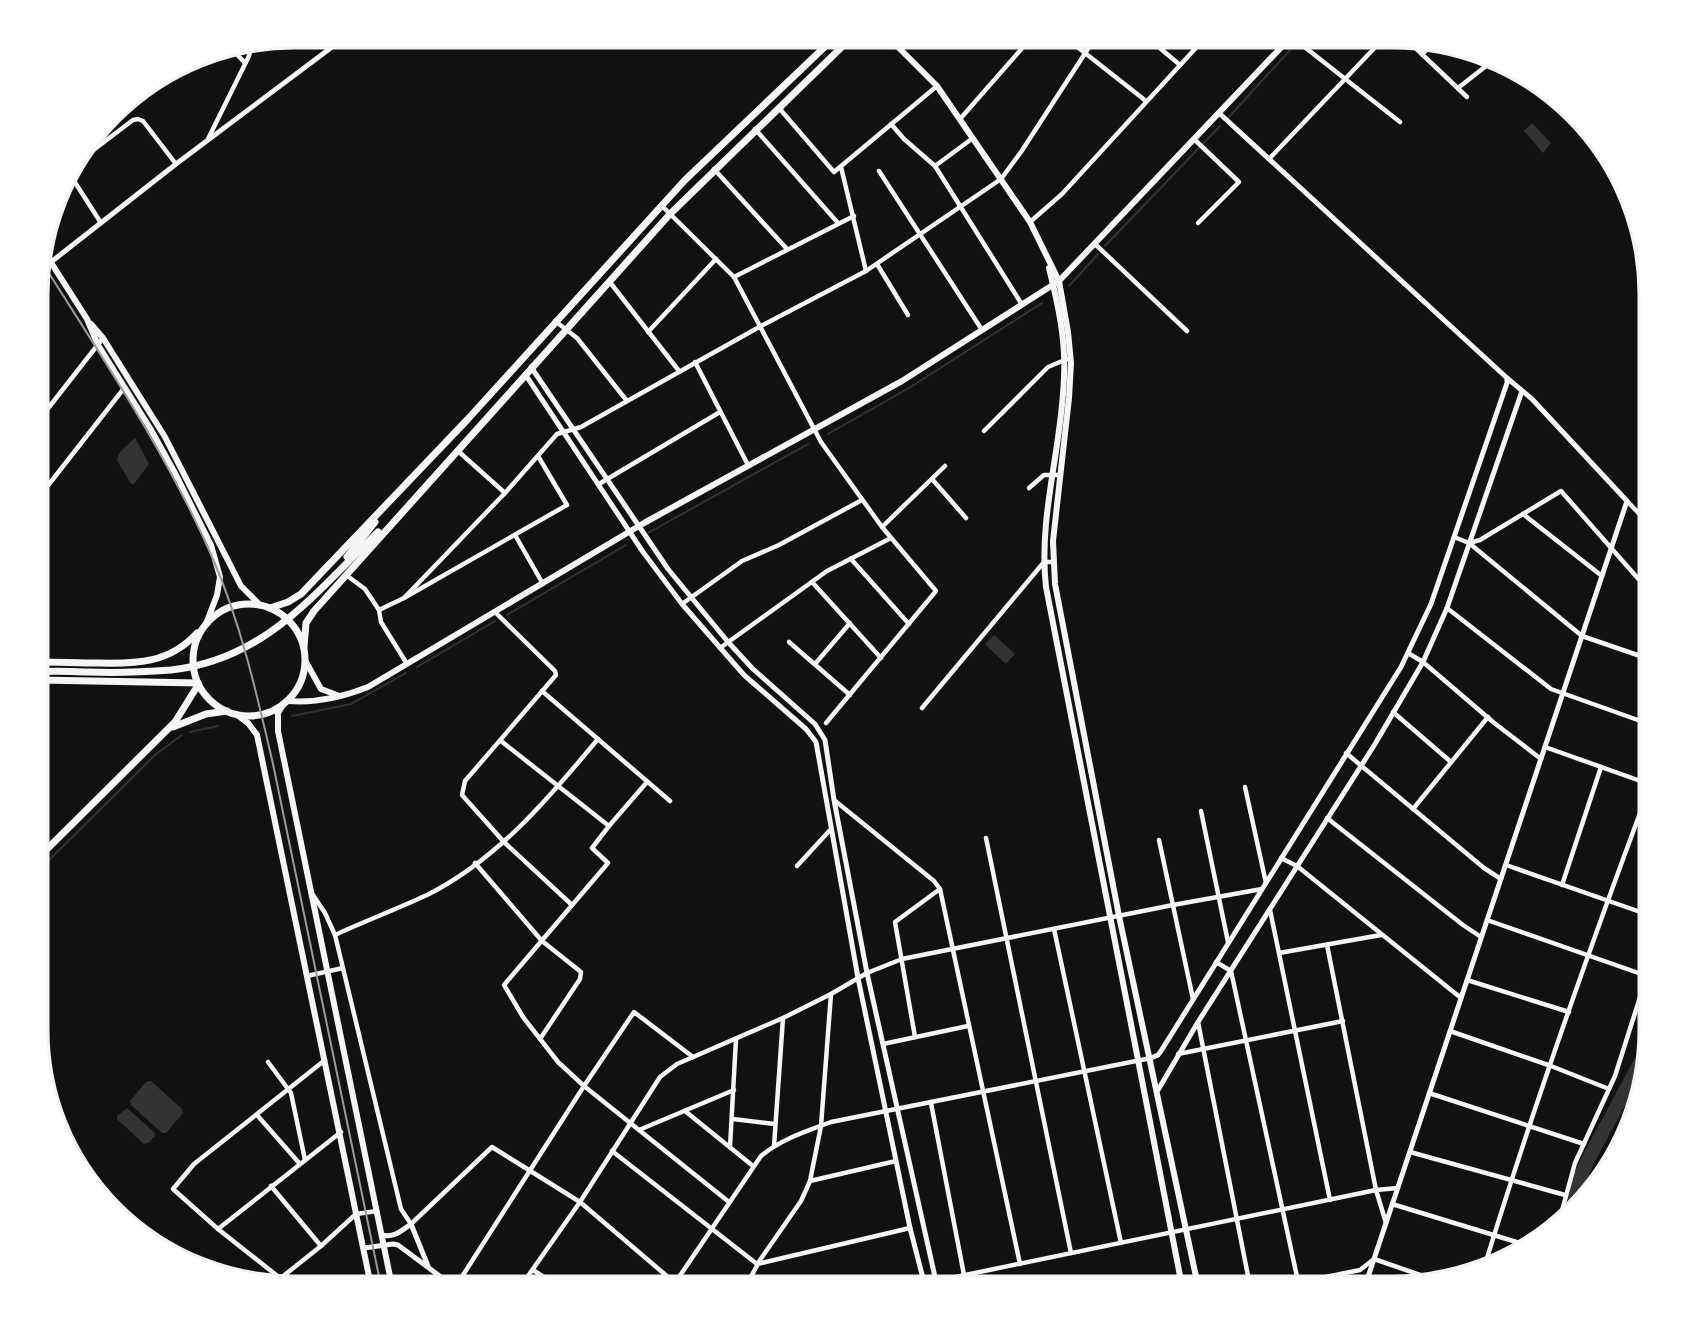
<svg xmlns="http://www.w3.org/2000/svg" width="1687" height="1324" font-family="'Varela Round',sans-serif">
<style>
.water{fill:#333}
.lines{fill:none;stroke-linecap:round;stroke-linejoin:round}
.stream{stroke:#333;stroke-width:2}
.river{stroke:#333;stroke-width:14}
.minor{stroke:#f5f5f5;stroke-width:4.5}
.tertiary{stroke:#f5f5f5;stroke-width:5}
.secondary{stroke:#f5f5f5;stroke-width:6}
.primary{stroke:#f5f5f5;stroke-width:7}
.trunk{stroke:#f5f5f5;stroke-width:7}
.rail{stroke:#9a9a9a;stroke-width:2}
.rim{fill:none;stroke:#f5f5f5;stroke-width:3}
</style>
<rect width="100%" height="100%" fill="#111"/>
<g class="water">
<polygon points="1532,123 1551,143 1543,153 1524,131"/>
<polygon points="135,438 149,464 134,484 131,484 117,460 120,452"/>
<polygon points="994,635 1015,654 1006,664 985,644"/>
<polygon points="151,1081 182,1109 183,1113 166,1133 162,1133 131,1105 130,1101 146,1082"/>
<polygon points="127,1108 154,1132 155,1136 148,1143 144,1144 117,1119 117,1116"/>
</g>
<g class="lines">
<g class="stream">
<polyline points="1228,118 1301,38"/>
<polyline points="1105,246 1220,126"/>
<polyline points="1069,286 1098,254"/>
<polyline points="828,434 909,388 1042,303"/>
<polyline points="648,533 808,444"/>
<polyline points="507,615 626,545"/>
<polyline points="417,667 495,621"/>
<polyline points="292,716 351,704 406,673"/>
<polyline points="190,732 218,726"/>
<polyline points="38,871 155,755 182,735"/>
</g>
<polyline class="river" points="1574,1208 1576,1186 1590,1156 1646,1052 1648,1034 1644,1010 1649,1000"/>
<g class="minor">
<polyline points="804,38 822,49"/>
<polyline points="1066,38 1146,101"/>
<polyline points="1148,38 1180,65"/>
<polyline points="1309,38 1302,45 1400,122"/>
<polyline points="1405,38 1467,97"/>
<polyline points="231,48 245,63"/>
<polyline points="1422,54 1433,44"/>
<polyline points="1458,88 1495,59"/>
<polyline points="779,108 834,172 937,86"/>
<polyline points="960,119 1031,38"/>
<polyline points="891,124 904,139 935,166 1021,303"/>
<polyline points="755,129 838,223"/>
<polyline points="208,139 249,56 252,44"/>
<polyline points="1194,139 1239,182 1198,223"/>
<polyline points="1269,159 1384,38"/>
<polyline points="935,166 973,138"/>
<polyline points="71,167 133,120 138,119 143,121 176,164"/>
<polyline points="841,167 866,271"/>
<polyline points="714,169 787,249"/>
<polyline points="879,171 982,330"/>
<polyline points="69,173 101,223"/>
<polyline points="661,205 734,277 821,442 882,527 945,466"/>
<polyline points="1030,222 1062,194 1205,38"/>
<polyline points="1095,244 1187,331"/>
<polyline points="877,264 908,315"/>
<polyline points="734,277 854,216"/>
<polyline points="609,281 679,371"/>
<polyline points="555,321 577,338 627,401"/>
<polyline points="648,332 716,259"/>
<polyline points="695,362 748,465"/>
<polyline points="39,420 103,338"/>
<polyline points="984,431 1048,367 1067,359"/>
<polyline points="458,451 505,493"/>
<polyline points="932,479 966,518"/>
<polyline points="599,484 720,412"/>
<polyline points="1029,488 1044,475 1060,475"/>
<polyline points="39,497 125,387"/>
<polyline points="1627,501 1649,524"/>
<polyline points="1523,514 1602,576"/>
<polyline points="515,535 543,584"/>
<polyline points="1454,537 1469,543 1582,636 1649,659"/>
<polyline points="1469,543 1480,540 1561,491 1649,591"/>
<polyline points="851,559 909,624"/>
<polyline points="346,575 365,589 379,610 381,622 407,664"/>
<polyline points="812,582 881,658"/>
<polyline points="404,598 505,493 557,434 581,427 761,326 866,271 1001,179 1021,152 1095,38"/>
<polyline points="682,604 742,561 779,545 862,500"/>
<polyline points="1447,608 1551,689 1649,724"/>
<polyline points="379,610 404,598 567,505 538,456"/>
<polyline points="496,613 555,671 556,675 465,781 462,795 504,842 572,905"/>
<polyline points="789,642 850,695"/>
<polyline points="720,648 827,571 891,538"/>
<polyline points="1408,653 1423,662 1493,722 1541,759"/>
<polyline points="1641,657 1649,634"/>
<polyline points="815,664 850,623"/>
<polyline points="542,691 670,801"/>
<polyline points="922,708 1044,562 1053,562"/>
<polyline points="1393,712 1451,762"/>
<polyline points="826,723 936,591 882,527"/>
<polyline points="501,741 609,826 647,782"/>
<polyline points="1545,747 1649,784"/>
<polyline points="1346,753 1484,868 1501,879"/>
<polyline points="1245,787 1266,883"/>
<polyline points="834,800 934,881 940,889 1020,1264"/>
<polyline points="1413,809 1488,717"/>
<polyline points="1201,811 1228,942"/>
<polyline points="1327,818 1463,925 1481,937"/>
<polyline points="609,826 592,848 608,863 504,985 523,1017 558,1062 584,1086 729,1202"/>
<polyline points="986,838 1071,1253"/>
<polyline points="1159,840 1193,999"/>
<polyline points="1281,858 1297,866 1461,998"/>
<polyline points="475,863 542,941 581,972 580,979 540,1039"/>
<polyline points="1506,865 1649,915"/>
<polyline points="797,866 831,829"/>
<polyline points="1562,885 1601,767"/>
<polyline points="313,895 325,913 335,935 401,1209 411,1224 492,1147 580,1202 675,1283"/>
<polyline points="1270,910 1330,1200"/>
<polyline points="1487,920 1647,976"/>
<polyline points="1054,929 1121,1243"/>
<path d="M335,935C365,921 397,909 427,895C497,860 549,798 598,739"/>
<polyline points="1327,945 1376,1190 1386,1223"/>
<polyline points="1279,953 1381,935"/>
<polyline points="1216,962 1231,971 1299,1286"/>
<polyline points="307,976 343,968"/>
<polyline points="1467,980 1569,1012"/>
<polyline points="1198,1022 1250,1286"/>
<polyline points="1450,1031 1551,1066 1609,1089"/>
<polyline points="915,1037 895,922 940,889"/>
<polyline points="883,1044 968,1026"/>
<polyline points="1178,1054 1343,1021"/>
<polyline points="268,1062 291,1093 305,1160"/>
<polyline points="1429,1093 1584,1144"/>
<polyline points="931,1103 964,1275"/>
<polyline points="685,1111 753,1166"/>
<polyline points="257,1115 300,1164"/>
<polyline points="733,1119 775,1124"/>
<polyline points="639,1130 734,1090"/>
<polyline points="774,1146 783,1018"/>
<polyline points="730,1147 736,1039"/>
<polyline points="612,1151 757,1264 910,1228"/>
<polyline points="1410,1152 1565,1195"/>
<polyline points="810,1181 896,1161"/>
<polyline points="271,1186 321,1246"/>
<polyline points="1392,1204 1523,1244"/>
<polyline points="1560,1218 1575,1163 1615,1076 1649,969"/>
<polyline points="218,1229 341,1132"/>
<path d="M1484,1268C1533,1107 1590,947 1649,789"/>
<polyline points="533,1270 558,1286"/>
<polyline points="1342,1274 1346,1286"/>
<polyline points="280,1278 218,1229 173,1189 194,1164 325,1060"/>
<polyline points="272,1285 321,1246 356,1214 377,1211"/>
<polyline points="456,1286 584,1086 634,1012 693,1057"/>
<polyline points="521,1286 580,1202 660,1077 677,1064 783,1018 831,994"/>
<path d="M673,1286L761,1156C781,1139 807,1131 831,1122L1151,1058"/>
<polyline points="746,1286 760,1260 801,1201 810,1181 821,1126 831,994 867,973 902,959 1173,905 1262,889"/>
<polyline points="912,1286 1376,1190 1398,1188"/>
<polyline points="1281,1286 1360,1270 1374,1259 1432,1279"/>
</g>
<g class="tertiary">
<polyline points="1219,113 1507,378 1532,399 1627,501 1365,1286"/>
<polyline points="51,262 176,164 344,38"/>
<polyline points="531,367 668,569 728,642 753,669 815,724 825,740 834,800 867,973 937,1286"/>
<polyline points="525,374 643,552 682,604 744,675 806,729 816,742 858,978 910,1228 925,1286"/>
<polyline points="1151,1058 1158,1055 1161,1051 1401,667 1431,604 1507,383 1507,378"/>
<polyline points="1158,1090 1198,1022 1375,744 1423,662 1447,608 1522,391"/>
<path d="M382,1235C394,1238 401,1231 411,1224L428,1266"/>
<polyline points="364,1248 393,1244 398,1245 453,1286"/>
</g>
<g class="secondary">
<polyline points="889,38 937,86 1030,222 1059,281 1068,332 1071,363 1069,398 1053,541 1055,584 1119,916 1198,1286"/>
<polyline points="43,250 87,319 98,345 150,428 176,475 211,545 220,577 217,595 206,624"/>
<path d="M1049,268C1058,304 1066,340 1064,377C1062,448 1038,516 1046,587L1182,1286"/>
<polyline points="91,324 103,338 165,437 241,586 259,604"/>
<polyline points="306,662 321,689 337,695"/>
<path d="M288,701C315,703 343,697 368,687L644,523L902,381L1059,281L1290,38"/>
<polyline points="283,705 278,713 278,731 392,1286"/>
<polyline points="236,714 248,723 257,735 371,1286"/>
</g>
<g class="primary">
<polyline points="173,727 206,714 227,711"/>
<polyline points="38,858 175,722 198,685"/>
</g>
<g class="trunk">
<polyline points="347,557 375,522"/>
<circle cx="249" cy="660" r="56"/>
<polyline points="270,608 288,602 301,594 467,420 685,180 834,38"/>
<polyline points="304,647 306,623 314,611 670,214 851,38"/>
<path d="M39,662C59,662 79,663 99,663C137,664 170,663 197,633"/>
<path d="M39,672C55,670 72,672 89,672C116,673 144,672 171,670C265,660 315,593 378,532"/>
<polyline points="39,680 198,683"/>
</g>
<path class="rail" d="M40,259C101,356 167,453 213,559C241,624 257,695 273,764L381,1286"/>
</g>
<path d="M0 0H1687V1324H0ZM294 48H1393A246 246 0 0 1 1639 294V1030A246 246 0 0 1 1393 1276H294A246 246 0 0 1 48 1030V294A246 246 0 0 1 294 48Z" fill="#fefefe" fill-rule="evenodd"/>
<path class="rim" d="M294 48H1393A246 246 0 0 1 1639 294V1030A246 246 0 0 1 1393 1276H294A246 246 0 0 1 48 1030V294A246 246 0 0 1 294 48Z"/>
</svg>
